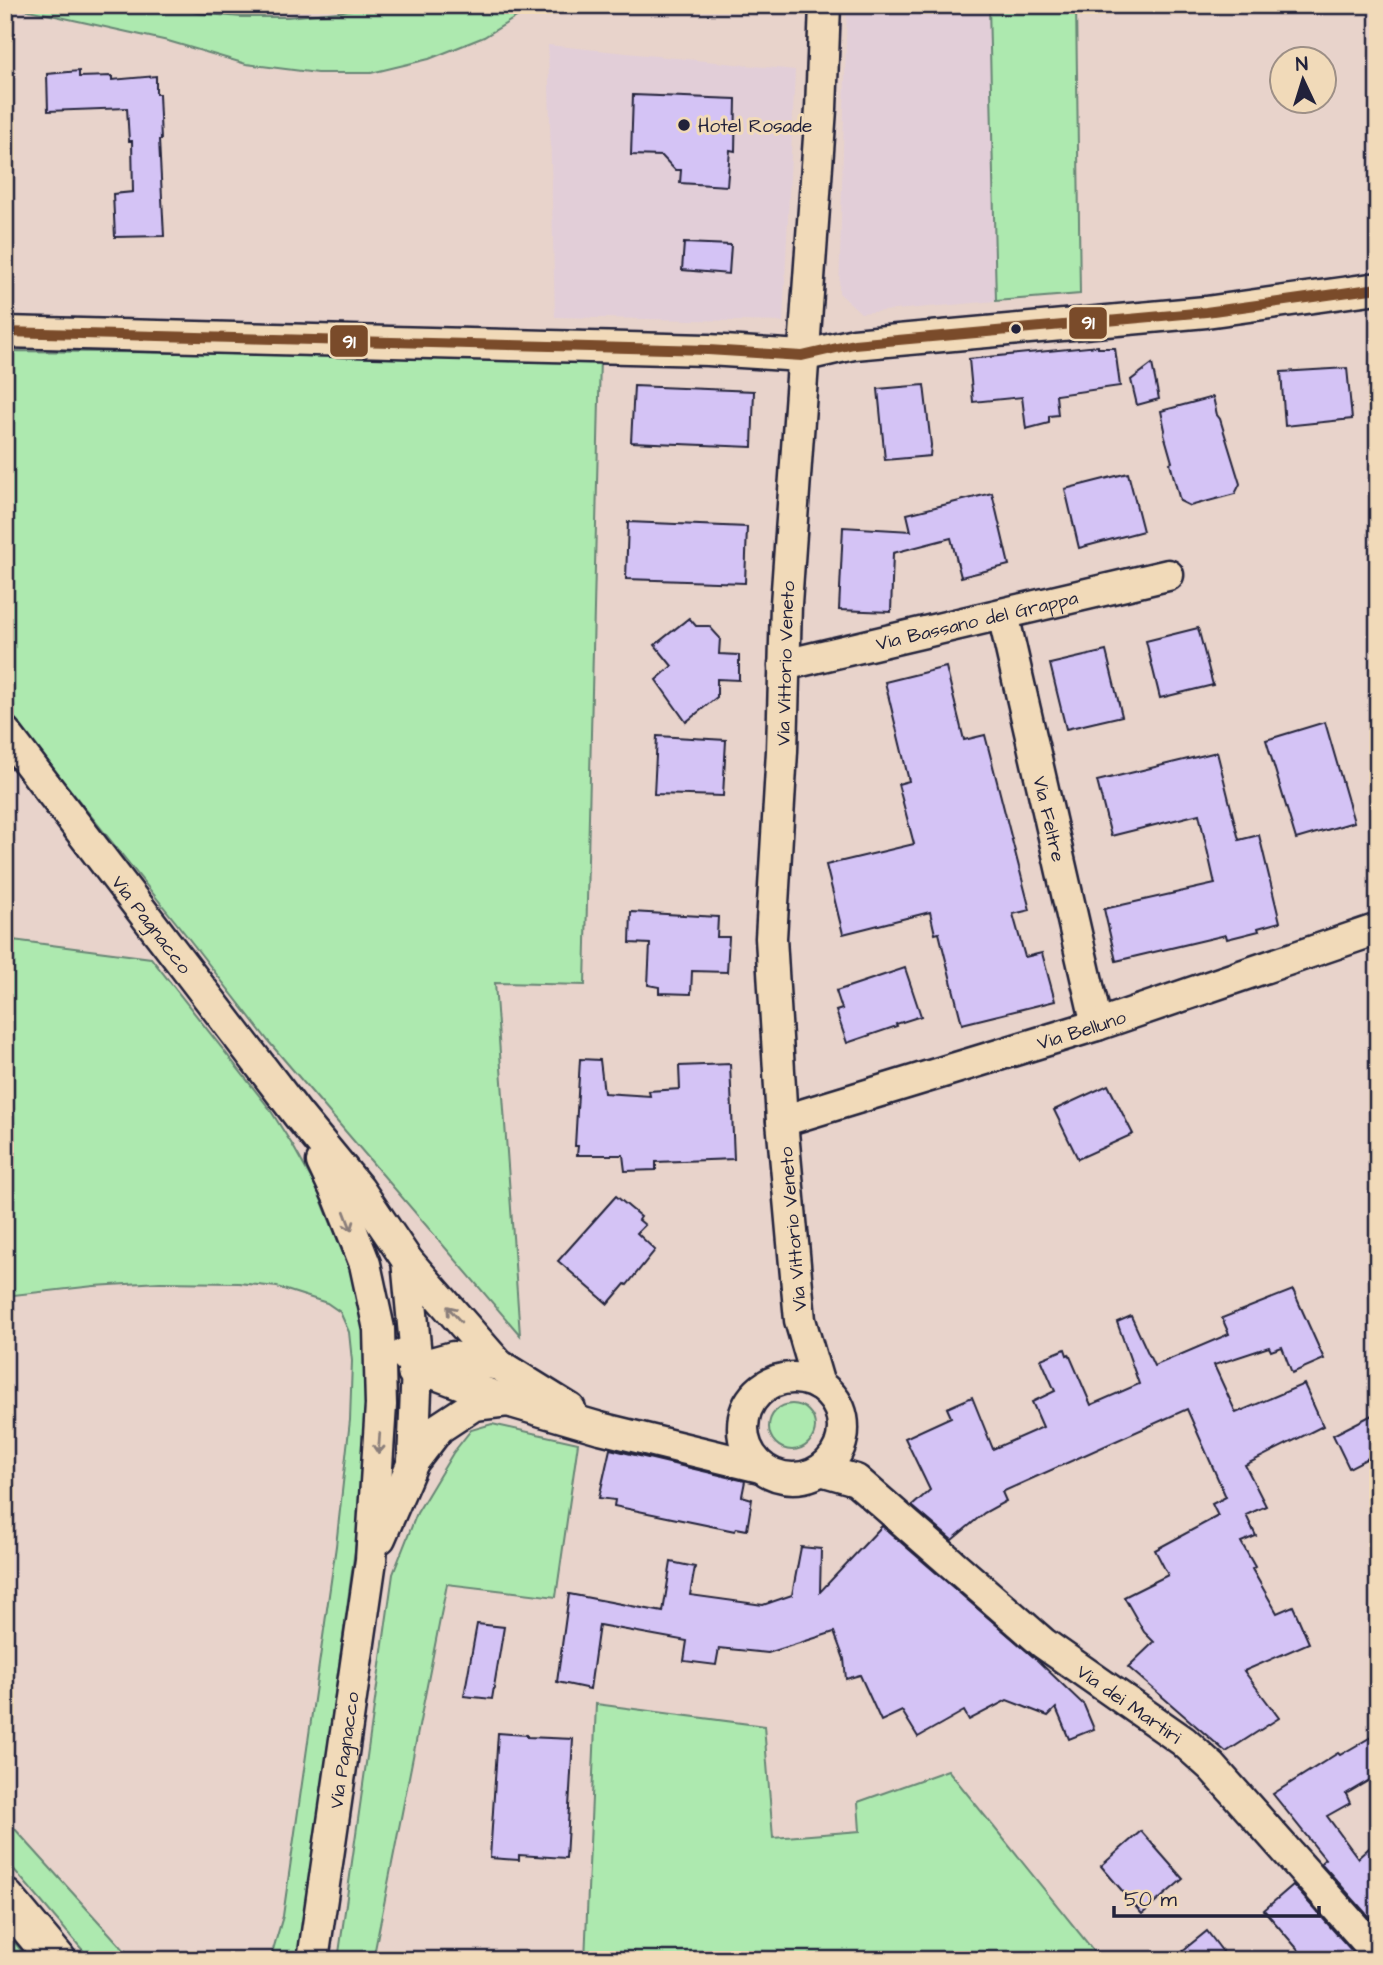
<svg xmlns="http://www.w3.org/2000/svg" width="1383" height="1965" font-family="'Architects Daughter',sans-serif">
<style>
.built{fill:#e2ced8}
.green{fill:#ade9af;stroke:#688675;stroke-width:2}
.building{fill:#d4c3f5;stroke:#22223b;stroke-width:2}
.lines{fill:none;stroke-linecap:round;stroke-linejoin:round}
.minor-casing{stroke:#22223b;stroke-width:35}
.tertiary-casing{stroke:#22223b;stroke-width:42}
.minor{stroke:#f1dab9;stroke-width:30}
.tertiary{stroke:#f1dab9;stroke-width:37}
.bus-1-casing{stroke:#f1dab9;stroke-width:16}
.bus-1{stroke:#7a4b2a;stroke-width:10}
.oneway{stroke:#8a7e7a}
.poi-dot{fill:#22223b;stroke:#f1dab9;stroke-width:2.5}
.labels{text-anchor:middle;stroke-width:6;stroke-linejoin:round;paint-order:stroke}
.poi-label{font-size:19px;fill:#22223b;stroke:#f1dab9;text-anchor:start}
.street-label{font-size:19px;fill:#22223b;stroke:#f1dab9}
.line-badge{stroke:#f1dab9;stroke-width:2.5}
.badge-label{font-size:19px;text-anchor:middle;font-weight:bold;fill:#fff}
</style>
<rect width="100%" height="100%" fill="#e8d3cb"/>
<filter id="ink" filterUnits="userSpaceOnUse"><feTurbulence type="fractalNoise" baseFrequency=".0143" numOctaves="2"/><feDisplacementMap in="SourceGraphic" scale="14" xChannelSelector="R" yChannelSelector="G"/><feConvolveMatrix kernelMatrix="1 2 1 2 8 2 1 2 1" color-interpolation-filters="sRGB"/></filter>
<g filter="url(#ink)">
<g class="built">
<polygon points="847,5 989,5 996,301 861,313 839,293"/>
<polygon points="548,45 795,70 783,322 555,317"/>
</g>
<g class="green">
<polygon points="6,5 164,5 197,13 241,17 287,17 338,12 373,5 536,5 484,37 429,59 371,73 317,73 246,64 168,41"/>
<polygon points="989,5 1076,5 1080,294 996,301"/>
<polygon points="5,351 600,357 585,985 495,983 520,1335 269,1042 186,935 5,708"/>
<polygon points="5,939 151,958 269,1108 293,1146 317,1189 353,1278 364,1321 368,1456 301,1940 296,1960 270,1960 283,1916 336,1546 350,1420 352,1361 349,1332 340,1312 327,1303 277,1287 239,1283 160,1282 94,1286 5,1296"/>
<circle cx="792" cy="1427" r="23"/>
<polygon points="492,1424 578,1443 556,1597 447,1584 373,1960 338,1960 393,1574 417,1513 453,1453 471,1430"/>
<polygon points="596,1704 764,1726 773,1838 860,1831 858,1802 948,1770 1101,1960 585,1960"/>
<polygon points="5,1818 126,1952 133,1960 91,1960 5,1859"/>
<polygon points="5,1931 29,1960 5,1960"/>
</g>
<g class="building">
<polygon points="79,71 79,77 112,76 112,80 156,76 156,94 159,94 161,140 159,140 164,236 115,237 113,194 133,192 132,141 129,141 127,108 48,111 47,74"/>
<polygon points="633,95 736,99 735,151 730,150 727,186 680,183 681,170 675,170 662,156 631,155"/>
<polygon points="684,243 731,245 729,274 682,270"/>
<polygon points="1098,346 1098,348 1115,348 1120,386 1056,395 1058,415 1049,416 1049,423 1026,429 1022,397 973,402 969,359"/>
<polygon points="1152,364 1159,399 1137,405 1131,380"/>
<polygon points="1347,368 1352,419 1285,426 1281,372"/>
<polygon points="924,385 931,445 930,456 885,460 878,389"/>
<polygon points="634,386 754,391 752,447 631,442"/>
<polygon points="1213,397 1217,415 1220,419 1240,484 1235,494 1190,506 1180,501 1170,463 1172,462 1164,434 1165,430 1161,411"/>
<polygon points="1128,473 1143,531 1079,548 1065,489"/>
<polygon points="992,493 1009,565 961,577 951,538 893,553 891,612 839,610 843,527 911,531 907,514"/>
<polygon points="628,522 747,527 745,583 626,579"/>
<polygon points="689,618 696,626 709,626 720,638 719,654 739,655 739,680 717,679 717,697 686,722 656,680 672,666 655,645"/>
<polygon points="1198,628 1213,685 1160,698 1146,641"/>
<polygon points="1106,651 1122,716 1066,729 1050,664"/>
<polygon points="946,667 964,740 985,735 1030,910 1013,914 1025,957 1042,953 1055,1001 962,1024 939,933 935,934 930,912 843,934 826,865 914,844 898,784 909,781 885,682"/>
<polygon points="1325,722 1354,822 1296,839 1266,740"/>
<polygon points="657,736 726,740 723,796 654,794"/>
<polygon points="1217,752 1239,840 1259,835 1280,922 1258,928 1259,931 1227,939 1226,935 1116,961 1104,909 1215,884 1199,814 1111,836 1097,781"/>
<polygon points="631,912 718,917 717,937 729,937 727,972 692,971 691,994 659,993 659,987 648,985 650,944 630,943"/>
<polygon points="905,968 921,1016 896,1024 897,1026 847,1043 836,1011 842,1009 836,991"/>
<polygon points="580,1059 600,1060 604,1093 650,1096 649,1091 680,1089 679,1066 730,1064 734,1159 656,1162 656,1170 625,1171 623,1155 577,1155 578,1146 575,1146"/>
<polygon points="1108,1085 1133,1134 1078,1159 1054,1110"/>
<polygon points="616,1196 641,1217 639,1220 645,1225 637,1233 655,1250 627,1285 625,1284 608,1304 558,1261"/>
<polygon points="1293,1290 1324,1359 1292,1373 1282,1347 1271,1351 1269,1347 1214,1365 1236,1413 1304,1384 1323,1426 1245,1465 1266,1506 1246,1515 1256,1536 1241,1542 1255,1567 1252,1569 1277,1613 1293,1606 1309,1643 1244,1671 1279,1718 1226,1752 1128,1667 1154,1642 1144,1632 1124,1597 1168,1575 1155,1550 1218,1516 1212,1504 1226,1497 1187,1409 1002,1492 1006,1501 984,1513 952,1540 912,1506 930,1490 905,1438 951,1417 947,1408 972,1397 993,1449 1043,1427 1032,1402 1055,1391 1041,1359 1065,1349 1067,1355 1069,1354 1091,1405 1139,1384 1117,1322 1131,1316 1154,1366 1229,1334 1222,1318"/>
<polygon points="1378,1412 1378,1453 1349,1468 1333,1435"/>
<polygon points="610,1449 745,1481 742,1496 752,1499 747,1530 736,1528 735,1531 614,1506 615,1500 599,1498"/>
<polygon points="882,1526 1037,1660 1084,1705 1094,1729 1069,1739 1056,1708 1048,1716 1007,1700 969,1720 964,1711 918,1737 902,1711 881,1721 860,1675 846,1679 844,1659 834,1632 768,1653 719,1648 716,1665 684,1661 687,1641 599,1625 590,1689 557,1682 569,1594 663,1612 671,1562 695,1567 690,1595 763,1605 792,1595 801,1547 821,1549 820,1592"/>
<polygon points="477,1624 504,1627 492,1699 464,1696"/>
<polygon points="498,1733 527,1735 527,1737 573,1739 566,1858 519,1855 519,1860 490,1858"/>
<polygon points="1378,1733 1378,1775 1346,1794 1350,1803 1327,1816 1358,1858 1378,1840 1378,1927 1321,1863 1325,1859 1273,1794 1338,1753 1340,1755"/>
<polygon points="1141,1831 1183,1879 1142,1914 1101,1866"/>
<polygon points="1293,1885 1360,1960 1307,1960 1264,1910"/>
<polygon points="1207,1931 1229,1960 1171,1960"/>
</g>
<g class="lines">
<defs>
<g id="minor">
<polyline points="5,332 708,350 802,356 854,344 1206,312 1378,288"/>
<path id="s1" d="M1003,614L1097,1025"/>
<path id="s2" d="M784,665L1168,575"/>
<path id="s3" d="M5,732L298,1115L359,1189L407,1260L417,1367L413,1462"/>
<path id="s4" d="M782,1121L1097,1025L1378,929"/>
<polyline points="407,1260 499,1365 570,1409"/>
<polyline points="404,1354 417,1367 504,1400"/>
<polyline points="413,1372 417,1367 453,1357 499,1365"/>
<circle cx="793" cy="1428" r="50"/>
<path id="s5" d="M819,1385L800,1320L782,1121L771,938L782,751L786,604L821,109L825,5"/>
<path id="s6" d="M821,1470L856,1480L1043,1643L1183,1741L1212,1767L1378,1954"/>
<polyline points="380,1538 413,1462 439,1428 474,1405 508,1401 600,1428 760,1467"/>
<path id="s7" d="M313,1960L371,1560L381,1405L379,1329L365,1264L339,1198L322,1162"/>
</g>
<polyline id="tertiary" points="5,1898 57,1960"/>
</defs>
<use href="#minor" class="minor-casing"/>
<use href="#tertiary" class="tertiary-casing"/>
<use href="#minor" class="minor"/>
<use href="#tertiary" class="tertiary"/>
<defs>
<polyline id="bus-1" points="5,332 708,350 802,356 854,344 1206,312 1378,288"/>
</defs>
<use href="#bus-1" class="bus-1-casing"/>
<use href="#bus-1" class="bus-1"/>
</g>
<defs><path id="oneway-shaft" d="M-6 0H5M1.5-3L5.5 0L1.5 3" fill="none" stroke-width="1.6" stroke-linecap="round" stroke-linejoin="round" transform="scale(1.75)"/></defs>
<g class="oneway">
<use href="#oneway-shaft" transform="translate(348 1221) rotate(69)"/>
<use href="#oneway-shaft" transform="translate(454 1314) rotate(-131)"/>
<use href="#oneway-shaft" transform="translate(379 1444) rotate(94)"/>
</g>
</g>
<g class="poi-dot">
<circle cx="684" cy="125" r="7"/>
<circle cx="1016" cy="329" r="6"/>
</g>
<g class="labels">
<g class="poi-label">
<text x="698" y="132">Hotel Rosade</text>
</g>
<g class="street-label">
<text dy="7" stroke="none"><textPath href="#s2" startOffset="198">Via Bassano del Grappa</textPath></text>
<text dy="7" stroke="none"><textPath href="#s5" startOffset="726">Via Vittorio Veneto</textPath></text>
<text dy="7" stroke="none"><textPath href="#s1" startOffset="210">Via Feltre</textPath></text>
<text dy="7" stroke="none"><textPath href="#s3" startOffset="242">Via Pagnacco</textPath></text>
<text dy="7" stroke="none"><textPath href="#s4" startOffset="313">Via Belluno</textPath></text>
<text transform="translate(792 1229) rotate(-95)" y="7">Via Vittorio Veneto</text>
<text dy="7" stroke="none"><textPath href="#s6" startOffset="390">Via dei Martiri</textPath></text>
<text dy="7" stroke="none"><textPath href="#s7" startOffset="212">Via Pagnacco</textPath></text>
</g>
</g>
<g class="line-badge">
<rect x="1068" y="306" width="40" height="34" rx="7" fill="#7a4b2a"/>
<rect x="329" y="324" width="40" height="34" rx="7" fill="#7a4b2a"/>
</g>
<g class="badge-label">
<text x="1088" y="329">91</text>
<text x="349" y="348">91</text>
</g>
<rect width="1383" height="1965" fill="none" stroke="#f1dab9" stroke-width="28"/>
<rect x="14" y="14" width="1355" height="1937" fill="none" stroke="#22223b" stroke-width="2.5" filter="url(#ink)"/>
<g transform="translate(1303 80) rotate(356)"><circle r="33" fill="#f1dab9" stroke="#9e9087" stroke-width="2"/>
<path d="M0-5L12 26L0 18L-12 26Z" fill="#22223b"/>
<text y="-10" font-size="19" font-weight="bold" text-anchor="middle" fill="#22223b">N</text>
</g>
<path d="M1114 1906v10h205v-10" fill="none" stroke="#22223b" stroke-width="3.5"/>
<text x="1124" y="1906" font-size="21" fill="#22223b" stroke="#f1dab9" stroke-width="5" paint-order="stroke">50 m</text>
</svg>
